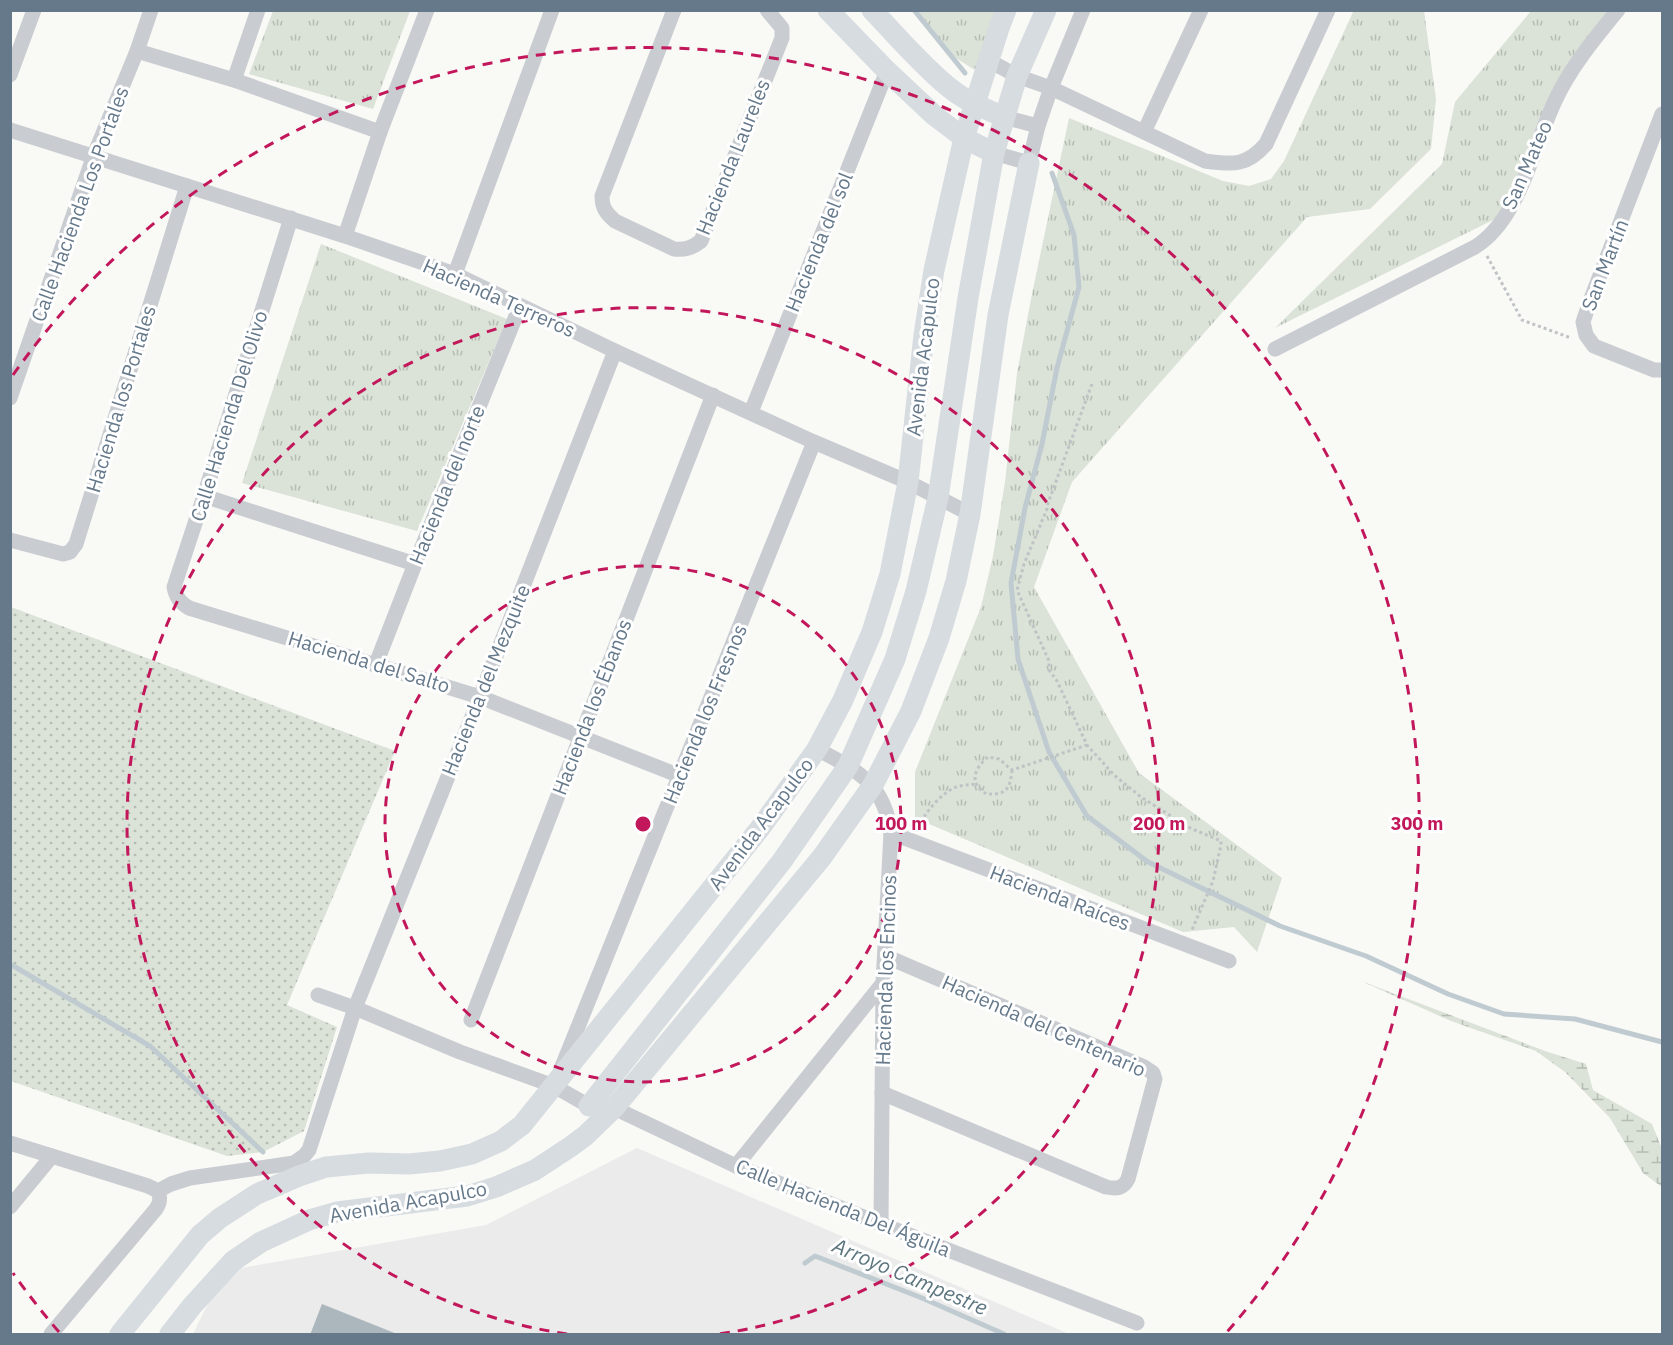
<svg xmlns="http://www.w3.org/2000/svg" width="1673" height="1345" font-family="'IBM Plex Sans',sans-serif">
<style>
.built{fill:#eaebea}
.grass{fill:url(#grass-dots)}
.wetland{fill:url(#wetland-marsh)}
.park{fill:url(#park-tufts)}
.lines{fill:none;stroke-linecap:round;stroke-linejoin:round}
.stream{stroke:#bfcbd0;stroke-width:5}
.building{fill:#acb6bd}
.path{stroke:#c0c3c5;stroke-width:3;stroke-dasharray:3 3;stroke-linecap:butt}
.street{stroke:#c9cdd1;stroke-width:15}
.secondary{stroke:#d6dce0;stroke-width:21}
.ring{fill:none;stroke:#c2185b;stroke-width:3;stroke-dasharray:10 8}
.labels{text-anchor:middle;stroke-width:6;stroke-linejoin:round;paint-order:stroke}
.street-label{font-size:20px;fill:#65798b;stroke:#fff}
.water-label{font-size:21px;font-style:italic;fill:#5c757e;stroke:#fff}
.centre{fill:#c2185b;stroke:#fff;stroke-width:3}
.ring-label{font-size:18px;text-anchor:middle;font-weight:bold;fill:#c2185b;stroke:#fff;stroke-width:6;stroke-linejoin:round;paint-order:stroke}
</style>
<defs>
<pattern id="grass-dots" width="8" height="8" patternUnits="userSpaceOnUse" patternTransform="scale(1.5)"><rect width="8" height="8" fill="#dbe2d7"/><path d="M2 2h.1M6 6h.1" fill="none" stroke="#b5bcb4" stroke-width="1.8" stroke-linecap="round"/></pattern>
<pattern id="wetland-marsh" width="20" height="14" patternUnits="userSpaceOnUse" patternTransform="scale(1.5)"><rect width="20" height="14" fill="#dbe2d7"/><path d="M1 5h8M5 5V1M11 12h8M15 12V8" fill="none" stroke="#b5bcb4"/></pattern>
<pattern id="park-tufts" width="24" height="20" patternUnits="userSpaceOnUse" patternTransform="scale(1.5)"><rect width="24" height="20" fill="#dbe2d7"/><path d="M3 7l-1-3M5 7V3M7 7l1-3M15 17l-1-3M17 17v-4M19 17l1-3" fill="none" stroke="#b5bcb4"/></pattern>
</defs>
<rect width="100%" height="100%" fill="#f9f9f6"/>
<polygon class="built" points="637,1148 1069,1334 193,1334 224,1271 486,1225"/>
<polygon class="grass" points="11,607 395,751 287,1005 337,1027 304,1131 263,1152 227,1156 11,1081"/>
<polygon class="wetland" points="1361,981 1545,1051 1586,1064 1593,1090 1652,1124 1662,1149 1662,1187 1643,1173 1610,1118 1565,1072 1536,1051 1451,1021"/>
<g class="park">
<polygon points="1354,10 1424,11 1436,99 1431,149 1370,209 1307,217 1072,482 1034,587 1139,773 1282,878 1257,952 1234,927 1183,932 915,818 915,772 981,607 993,556 1005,482 1017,373 1032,294 1069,118 1223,181 1249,186 1271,179 1284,161"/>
<polygon points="273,11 410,11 373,109 249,74"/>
<polygon points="914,11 997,11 981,74 948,53"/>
<polygon points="1531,11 1614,11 1563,75 1501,216 1275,328 1442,164 1455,102"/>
<polygon points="321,244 507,319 417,531 242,483"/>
</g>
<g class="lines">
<g class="stream">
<polyline points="914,10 965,73"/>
<polyline points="1052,173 1074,235 1079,287 1057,368 1042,444 1025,508 1011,583 1018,659 1049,752 1087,816 1148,862 1280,926 1366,956 1448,994 1504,1014 1575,1019 1662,1042"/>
<polyline points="10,964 150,1046 263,1152"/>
<polyline points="805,1263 815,1256 922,1298 1004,1334"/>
</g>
</g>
<polygon class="building" points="322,1304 397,1334 397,1335 310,1335"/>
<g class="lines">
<g class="path">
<polyline points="1487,256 1522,320 1571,338"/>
<polyline points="1092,384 1048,503 1047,509 1024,564 1017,590 1049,661 1049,670 1057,681 1087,745 1114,775 1141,797 1190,828 1221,841 1221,845 1213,881 1192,930"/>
<path d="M1012,770C1010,789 1007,795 986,794C983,791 977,787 976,783C972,773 981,763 988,757L999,759L1012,770L1087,745"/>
<path d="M918,827C925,813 941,793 956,787C962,785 969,785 976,784"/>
</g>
<g class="street">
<path d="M674,10L602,196C602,208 606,213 615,221L674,249C685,250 692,248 701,241L782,38V28L767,10"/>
<polyline points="137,51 234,80 380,132"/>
<path d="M988,60L1017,76L1051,88L1205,161C1233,165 1247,166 1266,144L1328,10"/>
<polyline points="10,75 34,10"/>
<polyline points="234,80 258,10"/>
<polyline points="1662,114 1589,304 1583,322 1586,335 1594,346 1654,370 1662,370"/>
<polyline points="1004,117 1038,126"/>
<polyline points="10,130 345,236 455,274 615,351 814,442 908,482 970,514"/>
<polyline points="1144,132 1201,10"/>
<polyline points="994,153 1029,163 1038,126 1051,88 1083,10"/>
<path d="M291,218L204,496L174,587C176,598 180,602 189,608L480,697L680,776"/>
<polyline points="345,236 380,132 427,10"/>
<polyline points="455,274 552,10"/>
<path d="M1275,349L1475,247C1520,219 1533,147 1555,101C1570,68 1595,38 1618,10"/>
<polyline points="10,398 94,155 137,51 151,10"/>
<polyline points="751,412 887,71"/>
<polyline points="204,496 415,564"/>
<polyline points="10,540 63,554 70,552 76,544 187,186"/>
<polyline points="376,664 415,564 520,306"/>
<path d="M817,749C858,771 884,783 891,833L883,983L881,1224"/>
<polyline points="891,833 1229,961"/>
<polyline points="318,995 355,1008 460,1052 554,1086 589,1106 614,1108 736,1166 881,1224 1137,1323"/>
<polyline points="471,1020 713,395"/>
<polyline points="561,1069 814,442"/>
<path d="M882,1093L1106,1187C1116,1189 1123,1189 1128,1179L1155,1079L1153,1073L1144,1067L885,956"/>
<polyline points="10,1143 148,1186 158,1191"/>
<polyline points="736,1166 883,983"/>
<polyline points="158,1191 171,1184 190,1178 294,1163 304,1156 309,1150 355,1008 480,697 615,351"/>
<polyline points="10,1207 52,1156"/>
<path d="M51,1334L156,1209C160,1203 161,1198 158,1191"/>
</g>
<g class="secondary">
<polyline points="828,10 887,71 935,116 964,138 994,153"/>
<path d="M872,10C896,35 924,68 951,89C967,102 986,109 1004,117"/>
<polyline points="589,1106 782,861 848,766 895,659 916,591 938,498 968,298 994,153 1017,76 1046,10"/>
<polyline points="120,1334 200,1235 220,1218 257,1194 299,1176 326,1167 369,1163 409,1164 440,1161 472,1154 501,1141 522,1125 761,827 817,749 843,700 872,632 890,574 908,482 924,335 934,270 964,138 999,28 1006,10"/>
<polyline points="170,1334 192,1306 233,1261 261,1242 309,1220 337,1212 467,1196 496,1187 535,1170 570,1147 585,1136 614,1108 822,857 873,785 911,711 939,638 956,581 970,514 998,315 1029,163"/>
</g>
</g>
<g class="ring">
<circle cx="643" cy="824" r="258"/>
<path d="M567 1334A516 516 0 1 1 719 1334"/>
<path d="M59 1332A774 774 0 0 1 13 1273M13 375A774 774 0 1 1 1227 1332"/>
</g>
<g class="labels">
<g class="street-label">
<text transform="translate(733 157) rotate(-68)" y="7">Hacienda Laureles</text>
<text transform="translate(1527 165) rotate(-66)" y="7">San Mateo</text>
<text transform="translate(80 204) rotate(-70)" y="7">Calle Hacienda Los Portales</text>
<text transform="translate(819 242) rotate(-68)" y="7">Hacienda del sol</text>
<text transform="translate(1605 265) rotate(-69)" y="7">San Martín</text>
<text transform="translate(499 298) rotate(24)" y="7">Hacienda Terreros</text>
<text transform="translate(923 357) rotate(-83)" y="7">Avenida Acapulco</text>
<text transform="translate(121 399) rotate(-73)" y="7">Hacienda los Portales</text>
<text transform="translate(229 416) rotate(-73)" y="7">Calle Hacienda Del Olivo</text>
<text transform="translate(447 485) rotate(-68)" y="7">Hacienda del norte</text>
<text transform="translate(369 662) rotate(17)" y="7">Hacienda del Salto</text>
<text transform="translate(486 680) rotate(-68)" y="7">Hacienda del Mezquite</text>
<text transform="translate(592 707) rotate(-69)" y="7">Hacienda los Ébanos</text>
<text transform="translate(705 714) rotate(-68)" y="7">Hacienda los Fresnos</text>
<text transform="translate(761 824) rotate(-53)" y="7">Avenida Acapulco</text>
<text transform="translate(1060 898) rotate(21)" y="7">Hacienda Raíces</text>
<text transform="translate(886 970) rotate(-88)" y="7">Hacienda los Encinos</text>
<text transform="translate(1044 1026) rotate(24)" y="7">Hacienda del Centenario</text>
<text transform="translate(408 1202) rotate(-10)" y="7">Avenida Acapulco</text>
<text transform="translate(843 1208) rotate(22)" y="7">Calle Hacienda Del Águila</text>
</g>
<g class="water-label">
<text transform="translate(910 1277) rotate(23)" y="7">Arroyo Campestre</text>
</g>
</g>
<circle cx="643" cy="824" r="9" class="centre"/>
<g class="ring-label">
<text x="901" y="830">100 m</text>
<text x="1159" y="830">200 m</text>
<text x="1417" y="830">300 m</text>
</g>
<rect width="1673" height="1345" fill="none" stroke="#65798b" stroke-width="24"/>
</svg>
